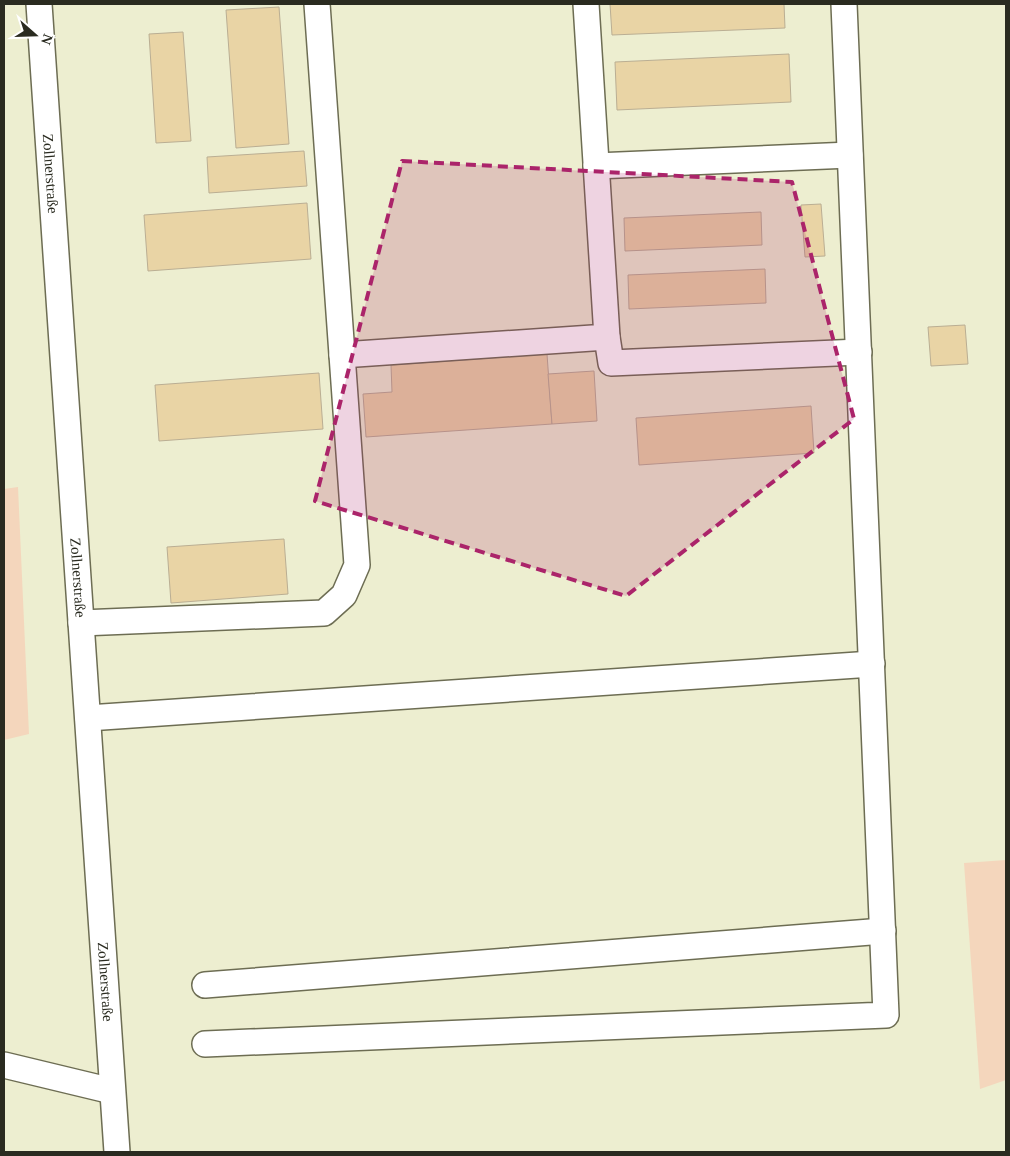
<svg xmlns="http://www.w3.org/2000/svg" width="1010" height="1156" font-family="Georgia,serif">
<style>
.green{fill:#f4d6bc}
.building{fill:#e9d4a5;stroke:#baae93}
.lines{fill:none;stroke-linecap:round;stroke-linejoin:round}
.minor-casing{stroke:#6d6d53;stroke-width:28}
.minor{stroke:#fff;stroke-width:25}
.marked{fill:#ab246a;fill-opacity:0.2;stroke:#ab246a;stroke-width:4;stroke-dasharray:10 6;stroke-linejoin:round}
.labels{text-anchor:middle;stroke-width:4;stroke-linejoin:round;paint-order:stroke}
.street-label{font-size:15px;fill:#2a2b20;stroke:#fff}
</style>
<rect width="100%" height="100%" fill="#edeed0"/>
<g class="green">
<polygon points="18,487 29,734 4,740 4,489"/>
<polygon points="1006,860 1006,1080 980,1089 964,863"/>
</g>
<g class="building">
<polygon points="610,4 784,4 785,28 612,35"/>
<polygon points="279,7 289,144 236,148 226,10"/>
<polygon points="183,32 191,141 156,143 149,34"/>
<polygon points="789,54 791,102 617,110 615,62"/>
<polygon points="304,151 307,186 209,193 207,157"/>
<polygon points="307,203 311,259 148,271 144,215"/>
<polygon points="821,204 825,256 805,257 801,205"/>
<polygon points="761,212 762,245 625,251 624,218"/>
<polygon points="765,269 766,303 629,309 628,275"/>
<polygon points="965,325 968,364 931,366 928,327"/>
<polygon points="547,354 552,424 366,437 363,394 392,392 391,365"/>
<polygon points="594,371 597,421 552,424 548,374"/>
<polygon points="319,373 323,429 159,441 155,385"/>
<polygon points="811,406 814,453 639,465 636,418"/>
<polygon points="284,539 288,594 171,603 167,547"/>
</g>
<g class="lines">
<defs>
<g id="minor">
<path id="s1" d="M39,4L117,1152"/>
<polyline points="596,166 850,155"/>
<polyline points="607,337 611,363 859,352"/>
<polyline points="342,355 607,337 586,4"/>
<polyline points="81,623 324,613 344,595 357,565 317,4"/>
<polyline points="88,718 872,664"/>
<polyline points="205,985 883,931"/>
<polyline points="205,1044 886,1015 844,4"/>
<polyline points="4,1065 112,1091"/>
</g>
</defs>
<use href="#minor" class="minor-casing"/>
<use href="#minor" class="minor"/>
</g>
<path class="marked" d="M402,161L792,182L854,419L626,596L315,501Z"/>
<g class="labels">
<g class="street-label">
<text dy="5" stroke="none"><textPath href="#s1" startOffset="170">Zollnerstraße</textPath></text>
<text dy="5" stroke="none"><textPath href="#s1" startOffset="575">Zollnerstraße</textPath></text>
<text dy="5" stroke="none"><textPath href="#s1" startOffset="980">Zollnerstraße</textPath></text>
</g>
</g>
<rect width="1010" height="1156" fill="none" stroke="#2a2b20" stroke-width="10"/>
<g transform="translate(35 35) rotate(110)" stroke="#ffffff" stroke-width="4" paint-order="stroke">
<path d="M0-4L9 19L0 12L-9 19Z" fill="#2a2b20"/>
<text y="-8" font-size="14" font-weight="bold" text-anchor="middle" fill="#2a2b20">N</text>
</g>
</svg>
